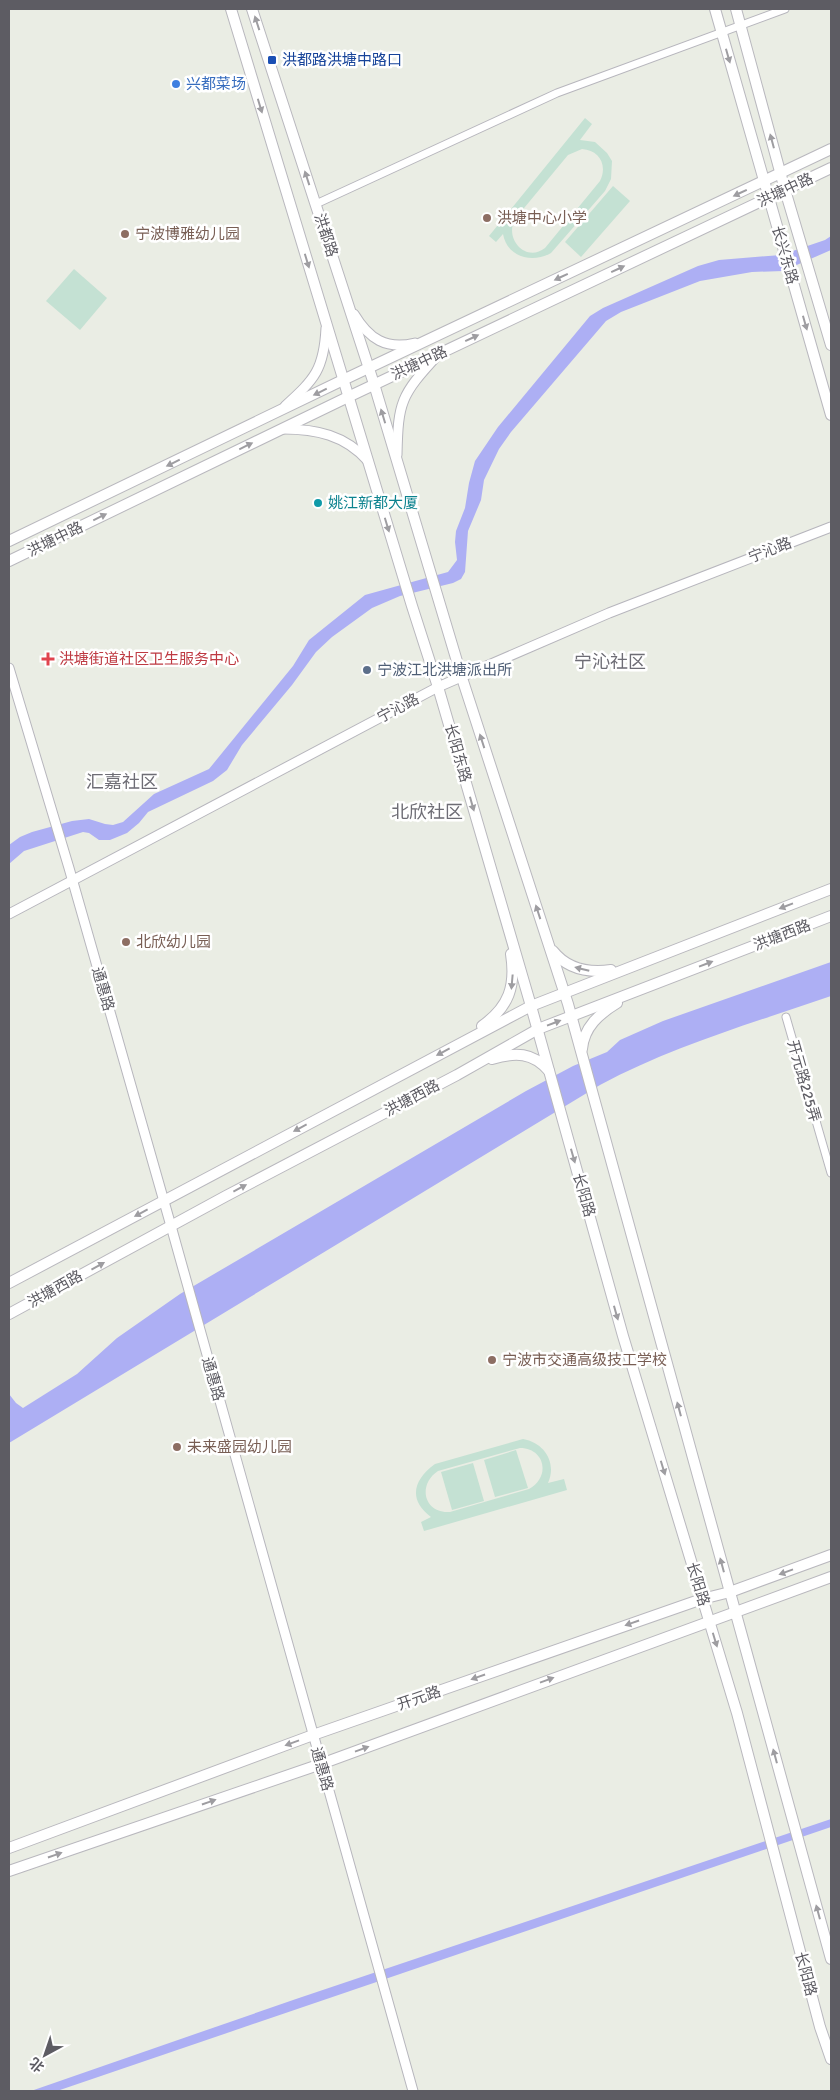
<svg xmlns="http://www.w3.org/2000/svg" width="840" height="2100" font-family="Signika,'Noto Sans SC',sans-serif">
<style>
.green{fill:#c4e1d3;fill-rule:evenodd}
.water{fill:#adaff4}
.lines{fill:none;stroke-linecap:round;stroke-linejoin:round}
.minor-casing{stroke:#b7b6bd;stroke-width:9}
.tertiary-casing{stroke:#b7b6bd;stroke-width:11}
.secondary-casing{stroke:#b9b8be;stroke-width:12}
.minor{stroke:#fff;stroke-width:7}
.tertiary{stroke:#fff;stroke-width:9}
.secondary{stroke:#fff;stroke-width:10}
.oneway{fill:#9e9da1}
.transit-dot{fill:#1a4fb4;stroke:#fff;stroke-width:2}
.shop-dot{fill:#3f7fe0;stroke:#fff;stroke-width:2}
.education-dot{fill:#8d6e63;stroke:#fff;stroke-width:2}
.culture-dot{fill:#0f9aa8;stroke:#fff;stroke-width:2}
.health-dot{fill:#e0444e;stroke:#fff;stroke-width:2}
.service-dot{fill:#5c6f8a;stroke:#fff;stroke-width:2}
.labels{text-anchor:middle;stroke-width:5;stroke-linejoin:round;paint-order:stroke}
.transit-label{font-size:15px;fill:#164399;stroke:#fff;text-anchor:start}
.shop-label{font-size:15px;fill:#366cbe;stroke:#fff;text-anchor:start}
.street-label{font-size:15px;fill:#5d5c63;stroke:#fff}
.education-label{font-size:15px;fill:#785e54;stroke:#fff;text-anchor:start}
.culture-label{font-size:15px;fill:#0d838f;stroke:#fff;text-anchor:start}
.health-label{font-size:15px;fill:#be3a42;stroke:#fff;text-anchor:start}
.service-label{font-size:15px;fill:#4e5e75;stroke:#fff;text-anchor:start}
.quarter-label{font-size:18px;fill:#6e6d75;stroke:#fff}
</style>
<rect width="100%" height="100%" fill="#eaede4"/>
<g class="green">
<path d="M585,118L592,124L580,140L595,142L607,153L612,161L611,179L605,191L551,253C532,264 507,257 503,234L496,242L489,236ZM582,149C599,150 608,165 600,181L545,248C526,263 504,239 515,219L568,155Z"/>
<polygon points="613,186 630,201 581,257 565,242"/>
<polygon points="74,269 107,298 80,330 46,301"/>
<path d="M523,1439C545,1443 557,1463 548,1483L564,1479L567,1490L424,1531L421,1522L431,1517C408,1500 413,1480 435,1464ZM520,1448C545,1448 551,1477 529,1489L450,1512C424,1514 417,1485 438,1471Z"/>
<polygon points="516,1450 528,1488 495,1497 484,1460"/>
<polygon points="473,1463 484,1501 452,1510 441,1472"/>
</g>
<g class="water">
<polygon points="831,236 831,250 783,271 752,272 700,281 621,312 606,321 511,432 499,449 484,480 481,500 468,531 465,572 461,579 453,583 400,596 372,608 332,637 316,652 292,685 242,745 227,770 213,781 148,812 139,823 127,833 110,840 99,840 89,833 83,832 24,851 9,864 9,845 20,837 32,832 72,821 89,819 105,824 113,825 123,822 154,794 209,769 293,666 309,640 365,595 448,572 457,560 455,542 456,531 465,508 469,483 475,461 498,427 590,316 603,308 698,266 719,260 781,255 825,240"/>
<path d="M831,962V996C753,1023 673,1046 600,1085L9,1443V1394L16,1403L23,1408L77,1374L117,1338L180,1294L526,1091L573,1066L607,1052L620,1040L663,1021Z"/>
<polygon points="831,1819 831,1827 57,2091 31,2091 296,1999"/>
</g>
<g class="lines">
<defs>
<g id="minor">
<polyline points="316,204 557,93 785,9"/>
<polyline points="786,1017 831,1173"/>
</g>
<g id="tertiary">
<path d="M354,314C369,339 386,350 415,343"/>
<path d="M285,406C315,379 324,369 326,328"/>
<path d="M283,429C316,429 345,435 368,461"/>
<path d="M397,455C398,402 401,395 437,356"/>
<polyline points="9,668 69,868 171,1226 413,2091"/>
<polyline points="9,914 438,687 609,613 831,527"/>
</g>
<g id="secondary">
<polyline points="231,9 412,606 438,687 531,1006 623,1336 737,1713 820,2027 831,2059"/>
<polyline points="252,9 374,384 462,678 568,1004 831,1959"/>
<polyline points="715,9 831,415"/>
<polyline points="736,9 785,190 831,345"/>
<polyline points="9,541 343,380 831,149"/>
<polyline points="9,561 348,397 831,168"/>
<path d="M553,951C568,970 589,973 611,970"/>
<path d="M482,1026C509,1007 516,986 511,954"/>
<path d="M582,1049C584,1027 599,1014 617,1003"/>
<path d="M492,1059C515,1052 533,1052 549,1071"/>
<polyline points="9,1283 531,1006 831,889"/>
<polyline points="9,1314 226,1196 457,1075 538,1029 831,916"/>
<polyline points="9,1848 313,1735 702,1599 730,1592 831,1555"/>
<polyline points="9,1871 321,1764 831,1577"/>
</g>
</defs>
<use href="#minor" class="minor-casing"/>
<use href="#tertiary" class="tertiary-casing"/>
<use href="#secondary" class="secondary-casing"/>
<use href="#minor" class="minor"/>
<use href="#tertiary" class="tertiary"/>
<use href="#secondary" class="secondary"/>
</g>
<defs><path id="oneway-solid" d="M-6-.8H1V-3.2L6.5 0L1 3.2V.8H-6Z" transform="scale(1.25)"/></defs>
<g class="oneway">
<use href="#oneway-solid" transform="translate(257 23) rotate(-108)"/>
<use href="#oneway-solid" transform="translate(728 56) rotate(74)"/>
<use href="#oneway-solid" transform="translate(260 106) rotate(73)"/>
<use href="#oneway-solid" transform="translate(772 141) rotate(-105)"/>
<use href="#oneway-solid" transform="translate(307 178) rotate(-108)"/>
<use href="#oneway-solid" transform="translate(740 193) rotate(155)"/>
<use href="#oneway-solid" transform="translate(307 261) rotate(73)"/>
<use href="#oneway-solid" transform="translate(618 269) rotate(-25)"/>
<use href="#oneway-solid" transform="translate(561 277) rotate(155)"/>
<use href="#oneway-solid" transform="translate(805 323) rotate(74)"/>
<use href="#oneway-solid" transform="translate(472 338) rotate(-25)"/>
<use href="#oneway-solid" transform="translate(320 392) rotate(154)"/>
<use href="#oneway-solid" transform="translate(383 416) rotate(-107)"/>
<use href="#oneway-solid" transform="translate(246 446) rotate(-26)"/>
<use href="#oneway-solid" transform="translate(173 463) rotate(154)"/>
<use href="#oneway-solid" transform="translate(100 517) rotate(-26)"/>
<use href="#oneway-solid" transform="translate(387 525) rotate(73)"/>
<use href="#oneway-solid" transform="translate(482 741) rotate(-108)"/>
<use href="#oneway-solid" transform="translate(472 804) rotate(74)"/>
<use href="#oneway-solid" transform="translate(786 906) rotate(159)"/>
<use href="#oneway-solid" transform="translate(538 912) rotate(-108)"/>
<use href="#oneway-solid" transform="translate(706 964) rotate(-21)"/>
<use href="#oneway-solid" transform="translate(582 969) rotate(-166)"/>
<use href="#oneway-solid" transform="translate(512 982) rotate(95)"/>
<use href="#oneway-solid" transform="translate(554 1023) rotate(-21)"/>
<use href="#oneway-solid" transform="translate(443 1052) rotate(152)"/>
<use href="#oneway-solid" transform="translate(300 1128) rotate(152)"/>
<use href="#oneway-solid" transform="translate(573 1156) rotate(74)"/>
<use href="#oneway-solid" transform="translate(240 1188) rotate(-28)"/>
<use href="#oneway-solid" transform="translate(141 1213) rotate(152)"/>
<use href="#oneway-solid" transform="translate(98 1266) rotate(-29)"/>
<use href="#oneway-solid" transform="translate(616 1313) rotate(74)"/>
<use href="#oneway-solid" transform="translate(679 1409) rotate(-105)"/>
<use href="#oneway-solid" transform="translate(663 1468) rotate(73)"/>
<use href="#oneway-solid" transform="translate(722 1565) rotate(-105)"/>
<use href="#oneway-solid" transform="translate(786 1572) rotate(160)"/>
<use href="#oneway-solid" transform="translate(632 1623) rotate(161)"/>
<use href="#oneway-solid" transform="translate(715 1640) rotate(73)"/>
<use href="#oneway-solid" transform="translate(478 1677) rotate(161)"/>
<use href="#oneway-solid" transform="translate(547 1680) rotate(-20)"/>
<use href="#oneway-solid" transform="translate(292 1743) rotate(160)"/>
<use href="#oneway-solid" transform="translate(362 1749) rotate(-20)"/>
<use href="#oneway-solid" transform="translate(775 1756) rotate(-105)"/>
<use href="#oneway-solid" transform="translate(209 1802) rotate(-19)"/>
<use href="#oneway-solid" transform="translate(55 1855) rotate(-19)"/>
<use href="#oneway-solid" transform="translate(818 1912) rotate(-105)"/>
</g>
<rect class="transit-dot" x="267" y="55" width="10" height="10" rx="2.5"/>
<circle class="shop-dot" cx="176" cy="84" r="5"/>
<g class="education-dot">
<circle cx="487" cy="218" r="5"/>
<circle cx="125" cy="234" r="5"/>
<circle cx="126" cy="942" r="5"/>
<circle cx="492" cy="1360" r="5"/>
<circle cx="177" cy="1447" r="5"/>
</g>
<circle class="culture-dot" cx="318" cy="503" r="5"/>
<path class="health-dot" d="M45.5 651.5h5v5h5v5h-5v5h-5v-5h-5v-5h5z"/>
<circle class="service-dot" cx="367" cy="670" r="5"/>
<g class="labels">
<g class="transit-label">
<text x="282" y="65">洪都路洪塘中路口</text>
</g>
<g class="shop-label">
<text x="186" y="89">兴都菜场</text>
</g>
<g class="street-label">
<text transform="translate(785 190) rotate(-25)" y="5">洪塘中路</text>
<text transform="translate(326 235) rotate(72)" y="5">洪都路</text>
<text transform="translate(785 255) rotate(74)" y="5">长兴东路</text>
<text transform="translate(419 363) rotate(-25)" y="5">洪塘中路</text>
<text transform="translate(55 539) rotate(-26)" y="5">洪塘中路</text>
<text transform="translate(770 550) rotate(-21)" y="5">宁沁路</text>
<text transform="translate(398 708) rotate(-28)" y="5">宁沁路</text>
<text transform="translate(458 753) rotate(74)" y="5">长阳东路</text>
<text transform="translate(782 935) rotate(-21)" y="5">洪塘西路</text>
<text transform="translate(103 989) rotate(74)" y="5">通惠路</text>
<text transform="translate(804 1081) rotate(74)" y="5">开元路225弄</text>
<text transform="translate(412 1098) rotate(-28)" y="5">洪塘西路</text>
<text transform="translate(584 1195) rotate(74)" y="5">长阳路</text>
<text transform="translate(55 1289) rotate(-29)" y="5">洪塘西路</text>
<text transform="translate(213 1379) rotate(74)" y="5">通惠路</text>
<text transform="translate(698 1584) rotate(73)" y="5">长阳路</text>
<text transform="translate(419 1698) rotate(-19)" y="5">开元路</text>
<text transform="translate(322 1769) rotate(74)" y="5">通惠路</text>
<text transform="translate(806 1974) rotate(75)" y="5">长阳路</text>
</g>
<g class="education-label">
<text x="497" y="223">洪塘中心小学</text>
<text x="135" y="239">宁波博雅幼儿园</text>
<text x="136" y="947">北欣幼儿园</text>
<text x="502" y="1365">宁波市交通高级技工学校</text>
<text x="187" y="1452">未来盛园幼儿园</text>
</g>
<g class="culture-label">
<text x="328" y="508">姚江新都大厦</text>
</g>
<g class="health-label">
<text x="59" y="664">洪塘街道社区卫生服务中心</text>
</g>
<g class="service-label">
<text x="377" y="675">宁波江北洪塘派出所</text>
</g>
<g class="quarter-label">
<text x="610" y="668">宁沁社区</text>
<text x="122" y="788">汇嘉社区</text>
<text x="427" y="818">北欣社区</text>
</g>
</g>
<rect width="840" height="2100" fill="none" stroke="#5d5c63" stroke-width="20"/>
<g transform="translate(45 2055) rotate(220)" stroke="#ffffff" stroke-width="4" paint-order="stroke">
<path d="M0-4L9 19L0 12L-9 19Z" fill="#5d5c63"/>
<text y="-8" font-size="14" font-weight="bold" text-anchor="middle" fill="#5d5c63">北</text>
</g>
</svg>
